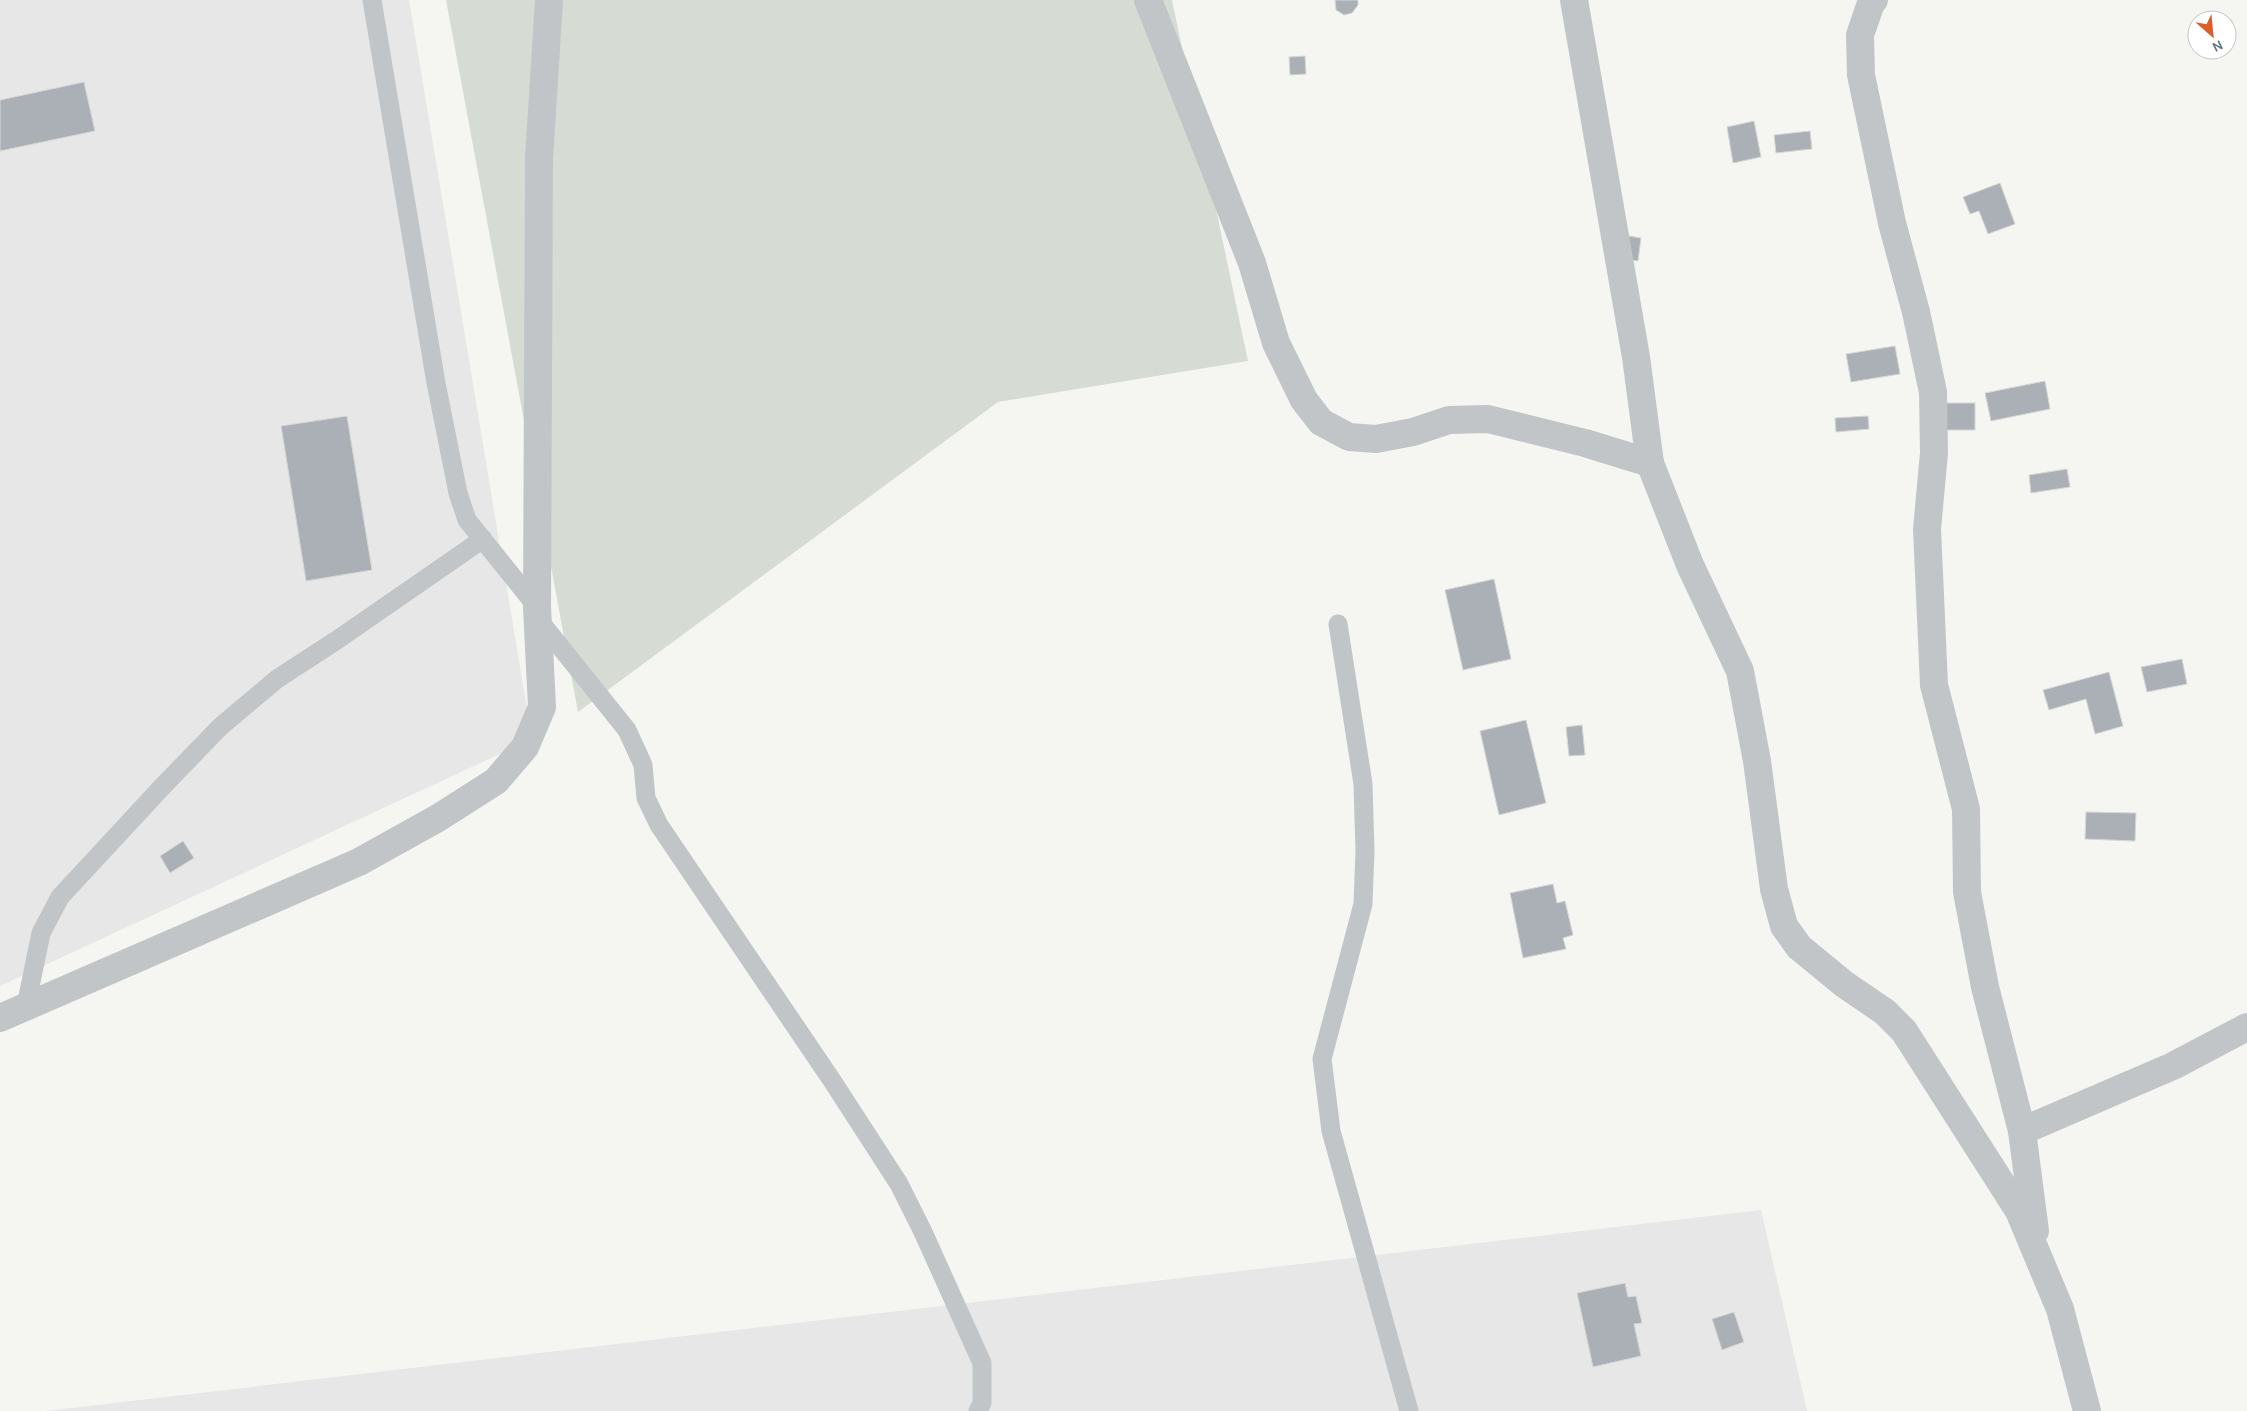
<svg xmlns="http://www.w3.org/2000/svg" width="2247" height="1411" font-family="Karla,sans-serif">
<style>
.built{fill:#e6e7e6}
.green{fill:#d6dcd3}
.building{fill:#aab0b6;stroke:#d7d7d5}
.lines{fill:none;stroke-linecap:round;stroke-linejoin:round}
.service{stroke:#c1c5c8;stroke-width:19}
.minor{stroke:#c1c5c8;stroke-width:28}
</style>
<rect width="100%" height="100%" fill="#f5f6f2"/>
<g class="built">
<polygon points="0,0 409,0 532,739 0,986"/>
<polygon points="1761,1210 1807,1411 46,1411"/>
</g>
<polygon class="green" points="446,0 1172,0 1248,361 998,402 578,712"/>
<g class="building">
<polygon points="1335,0 1358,0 1358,5 1352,13 1344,15 1336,10"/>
<polygon points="1305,56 1306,74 1290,75 1289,57"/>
<polygon points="84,82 95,131 0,151 0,100"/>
<polygon points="1754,121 1761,157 1733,163 1727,127"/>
<polygon points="1810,131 1812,149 1776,153 1774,135"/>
<polygon points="2000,183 2015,224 1988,234 1979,211 1970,214 1963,197"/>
<polygon points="1623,235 1641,238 1638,261 1619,258"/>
<polygon points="1895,346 1900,374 1851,382 1846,354"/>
<polygon points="2045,381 2050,409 1991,421 1985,393"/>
<rect x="1925" y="403" width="50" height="27"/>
<polygon points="347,416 372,570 306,581 281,426"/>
<polygon points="1868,416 1869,429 1836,432 1835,418"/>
<polygon points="2067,469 2070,487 2031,493 2029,475"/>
<polygon points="1494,579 1511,659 1463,670 1445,590"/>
<polygon points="2182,659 2187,684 2147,692 2141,667"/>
<polygon points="2109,672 2123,726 2095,734 2086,699 2049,710 2043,690"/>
<polygon points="1526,720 1546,803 1499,815 1480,731"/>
<polygon points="1582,725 1585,755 1569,756 1566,727"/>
<polygon points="2086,812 2136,813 2135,841 2085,839"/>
<polygon points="183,841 194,858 170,873 160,856"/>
<polygon points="1553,884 1557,903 1565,901 1573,935 1563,938 1566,949 1523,958 1510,893"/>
<polygon points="1625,1283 1628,1297 1636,1296 1642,1323 1634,1324 1641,1356 1593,1367 1577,1293"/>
<polygon points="1734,1312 1744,1342 1722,1350 1712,1319"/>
</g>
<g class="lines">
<g class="service">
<polyline points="372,0 436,383 458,493 467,520 537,607"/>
<polyline points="538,619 627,730 643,765 646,798 659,825 833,1082 899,1184 923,1232 982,1363 982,1403 978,1411"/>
<polyline points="1338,624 1363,784 1365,851 1363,904 1322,1059 1331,1131 1409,1411"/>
<polyline points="26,1006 41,933 60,897 162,787 220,727 277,679 337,640 483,539"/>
</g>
<g class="minor">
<polyline points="1148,0 1252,263 1276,343 1304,400 1321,422 1349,437 1376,439 1413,432 1449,420 1488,419 1585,443 1650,463"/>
<polyline points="1574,0 1636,357 1650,463 1690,565 1740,671 1757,761 1774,889 1784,926 1799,947 1844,984 1885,1012 1904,1031 2019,1211 2060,1309 2087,1411"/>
<polyline points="1874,0 1871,3 1860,35 1861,75 1892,223 1916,312 1933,392 1934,453 1927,529 1934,685 1966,809 1967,892 1985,987 2022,1131 2035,1231"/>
<polyline points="0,1018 359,862 438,818 496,781 525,747 542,707 537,607 539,159 549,0"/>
<polyline points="2022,1131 2173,1066 2247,1027"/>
</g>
</g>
<g transform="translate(2212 35) rotate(153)"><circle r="24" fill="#ffffff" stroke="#c2c7cd"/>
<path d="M0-4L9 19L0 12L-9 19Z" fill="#dc5e2b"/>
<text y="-8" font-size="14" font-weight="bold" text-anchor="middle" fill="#667482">N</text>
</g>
</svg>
